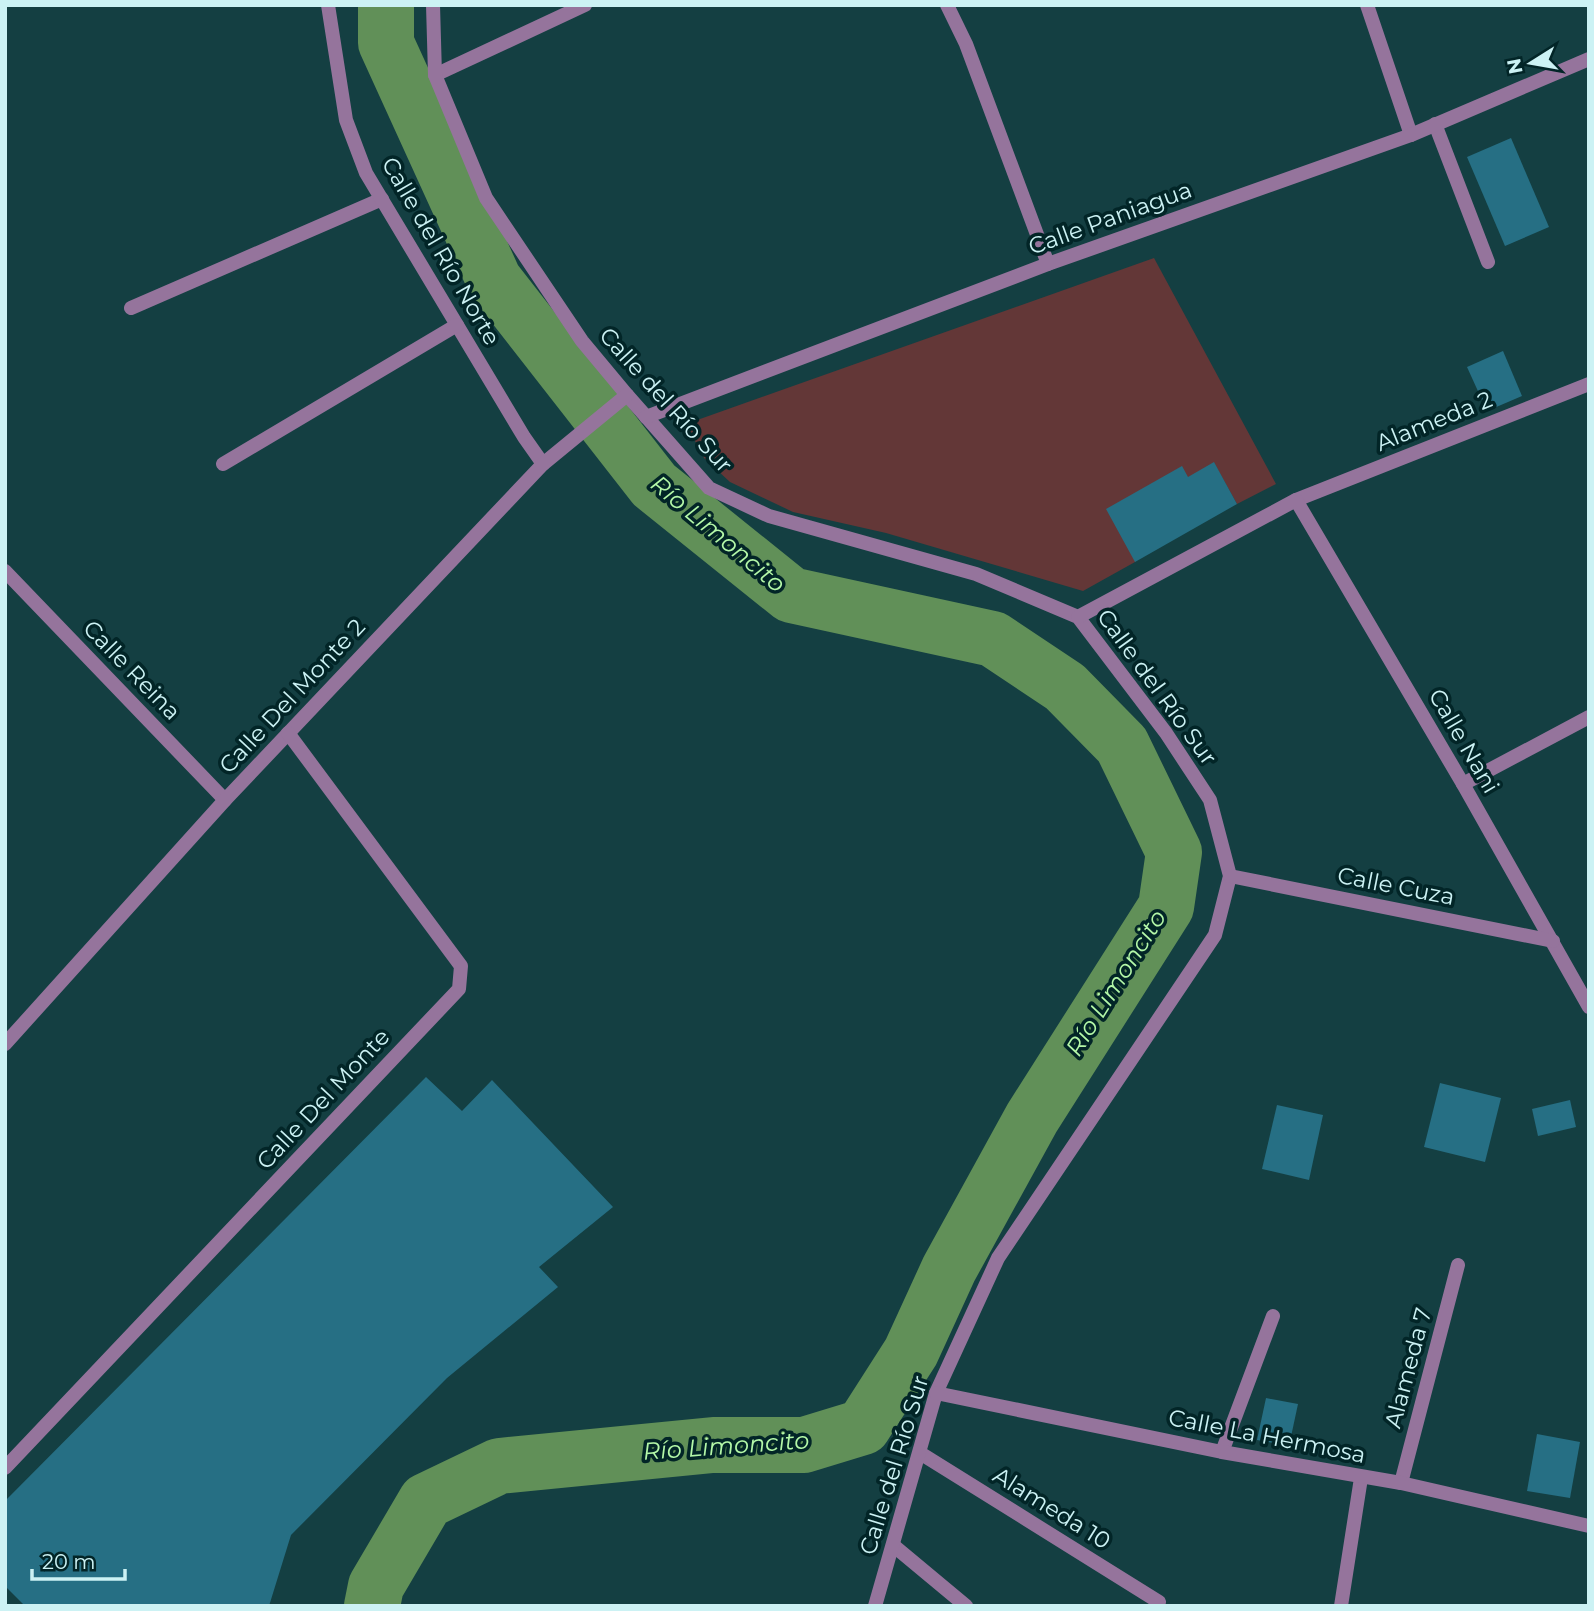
<svg xmlns="http://www.w3.org/2000/svg" width="1594" height="1611" font-family="Montserrat,sans-serif">
<style>
.green{fill:#633737}
.lines{fill:none;stroke-linecap:round;stroke-linejoin:round}
.river{stroke:#619058;stroke-width:56}
.building{fill:#266f84}
.lane{stroke:#95749c;stroke-width:14}
.street{stroke:#95749c;stroke-width:14}
.labels{text-anchor:middle;stroke-width:7;stroke-linejoin:round;paint-order:stroke}
.street-label{font-size:23px;fill:#ccf2f4;stroke:#022527}
.water-label{font-size:24px;font-style:italic;fill:#b4f8a8;stroke:#022527}
</style>
<rect width="100%" height="100%" fill="#143f42"/>
<polygon class="green" points="1154,258 1276,484 1237,504 1214,463 1135,562 1083,591 886,533 793,512 730,482 704,458 686,424"/>
<g class="lines">
<polyline class="river" points="372,1606 376,1586 426,1501 499,1466 713,1445 804,1445 863,1427 911,1352 949,1269 1032,1118 1166,907 1174,852 1122,745 1065,687 993,639 791,595 654,485 494,280 386,43 386,5"/>
</g>
<g class="building">
<polygon points="1511,138 1549,227 1505,246 1467,157"/>
<polygon points="1503,351 1522,396 1487,411 1467,367"/>
<polygon points="1214,462 1237,504 1135,562 1106,509 1182,466 1188,477"/>
<polygon points="426,1077 462,1111 492,1080 613,1207 539,1267 558,1287 447,1378 291,1535 269,1606 25,1606 5,1586 5,1501"/>
<polygon points="1440,1083 1501,1098 1485,1162 1424,1147"/>
<polygon points="1570,1100 1576,1127 1538,1136 1532,1109"/>
<polygon points="1277,1105 1323,1115 1309,1180 1262,1169"/>
<polygon points="1266,1398 1298,1404 1289,1446 1257,1440"/>
<polygon points="1537,1434 1580,1442 1570,1498 1527,1491"/>
</g>
<g class="lines">
<g class="lane">
<polyline points="947,5 966,44 1048,264"/>
<polyline points="435,75 585,5"/>
<polyline points="1435,124 1488,262"/>
<polyline points="131,308 382,199"/>
<polyline points="1296,500 1589,384"/>
<polyline points="1463,784 1589,717"/>
<polyline points="1222,1452 1273,1316"/>
<polyline points="920,1453 1159,1602"/>
<polyline points="1401,1483 1458,1265"/>
<polyline points="894,1546 966,1606"/>
<polyline points="1341,1606 1361,1478"/>
</g>
<g class="street">
<polyline points="328,5 346,120 366,173 524,437 543,464"/>
<polyline points="433,5 435,75 486,198 582,341 627,395 709,488 769,516 976,574 1078,617 1166,733 1210,800 1230,876 1215,935 998,1258 936,1393 875,1606"/>
<polyline points="1367,5 1411,135"/>
<polyline points="646,417 1048,264 1411,135 1589,59"/>
<polyline points="223,464 457,325"/>
<polyline points="5,571 225,800"/>
<polyline points="1078,617 1296,500 1463,784 1589,1007"/>
<polyline points="1230,876 1553,941"/>
<polyline points="5,1044 225,800 543,464 627,395"/>
<polyline points="936,1393 1222,1452 1401,1483 1589,1526"/>
<polyline points="5,1468 459,989 461,966 288,733"/>
</g>
</g>
<g class="labels">
<g class="street-label">
<text transform="translate(1110 218) rotate(-20)" y="8">Calle Paniagua</text>
<text transform="translate(441 251) rotate(60)" y="8">Calle del Río Norte</text>
<text transform="translate(666 400) rotate(48)" y="8">Calle del Río Sur</text>
<text transform="translate(1434 421) rotate(-22)" y="8">Alameda 2</text>
<text transform="translate(132 670) rotate(46)" y="8">Calle Reina</text>
<text transform="translate(1157 687) rotate(54)" y="8">Calle del Río Sur</text>
<text transform="translate(292 696) rotate(-47)" y="8">Calle Del Monte 2</text>
<text transform="translate(1464 741) rotate(60)" y="8">Calle Nani</text>
<text transform="translate(1396 886) rotate(11)" y="8">Calle Cuza</text>
<text transform="translate(323 1099) rotate(-47)" y="8">Calle Del Monte</text>
<text transform="translate(1408 1368) rotate(-75)" y="8">Alameda 7</text>
<text transform="translate(1267 1436) rotate(11)" y="8">Calle La Hermosa</text>
<text transform="translate(894 1465) rotate(-73)" y="8">Calle del Río Sur</text>
<text transform="translate(1052 1508) rotate(32)" y="8">Alameda 10</text>
</g>
<g class="water-label">
<text transform="translate(718 534) rotate(40)" y="8">Río Limoncito</text>
<text transform="translate(1116 983) rotate(-58)" y="8">Río Limoncito</text>
<text transform="translate(726 1446) rotate(-4)" y="8">Río Limoncito</text>
</g>
</g>
<rect width="1594" height="1611" fill="none" stroke="#ccf2f4" stroke-width="14"/>
<g transform="translate(1531 63) rotate(259)" stroke="#022527" stroke-width="5" paint-order="stroke">
<path d="M0-5L12 26L0 18L-12 26Z" fill="#ccf2f4"/>
<text y="-10" font-size="19" font-weight="bold" text-anchor="middle" fill="#ccf2f4">N</text>
</g>
<path d="M32 1569v10h93v-10" fill="none" stroke="#ccf2f4" stroke-width="3.5"/>
<text x="42" y="1569" font-size="21" fill="#ccf2f4" stroke="#022527" stroke-width="5" paint-order="stroke">20 m</text>
</svg>
